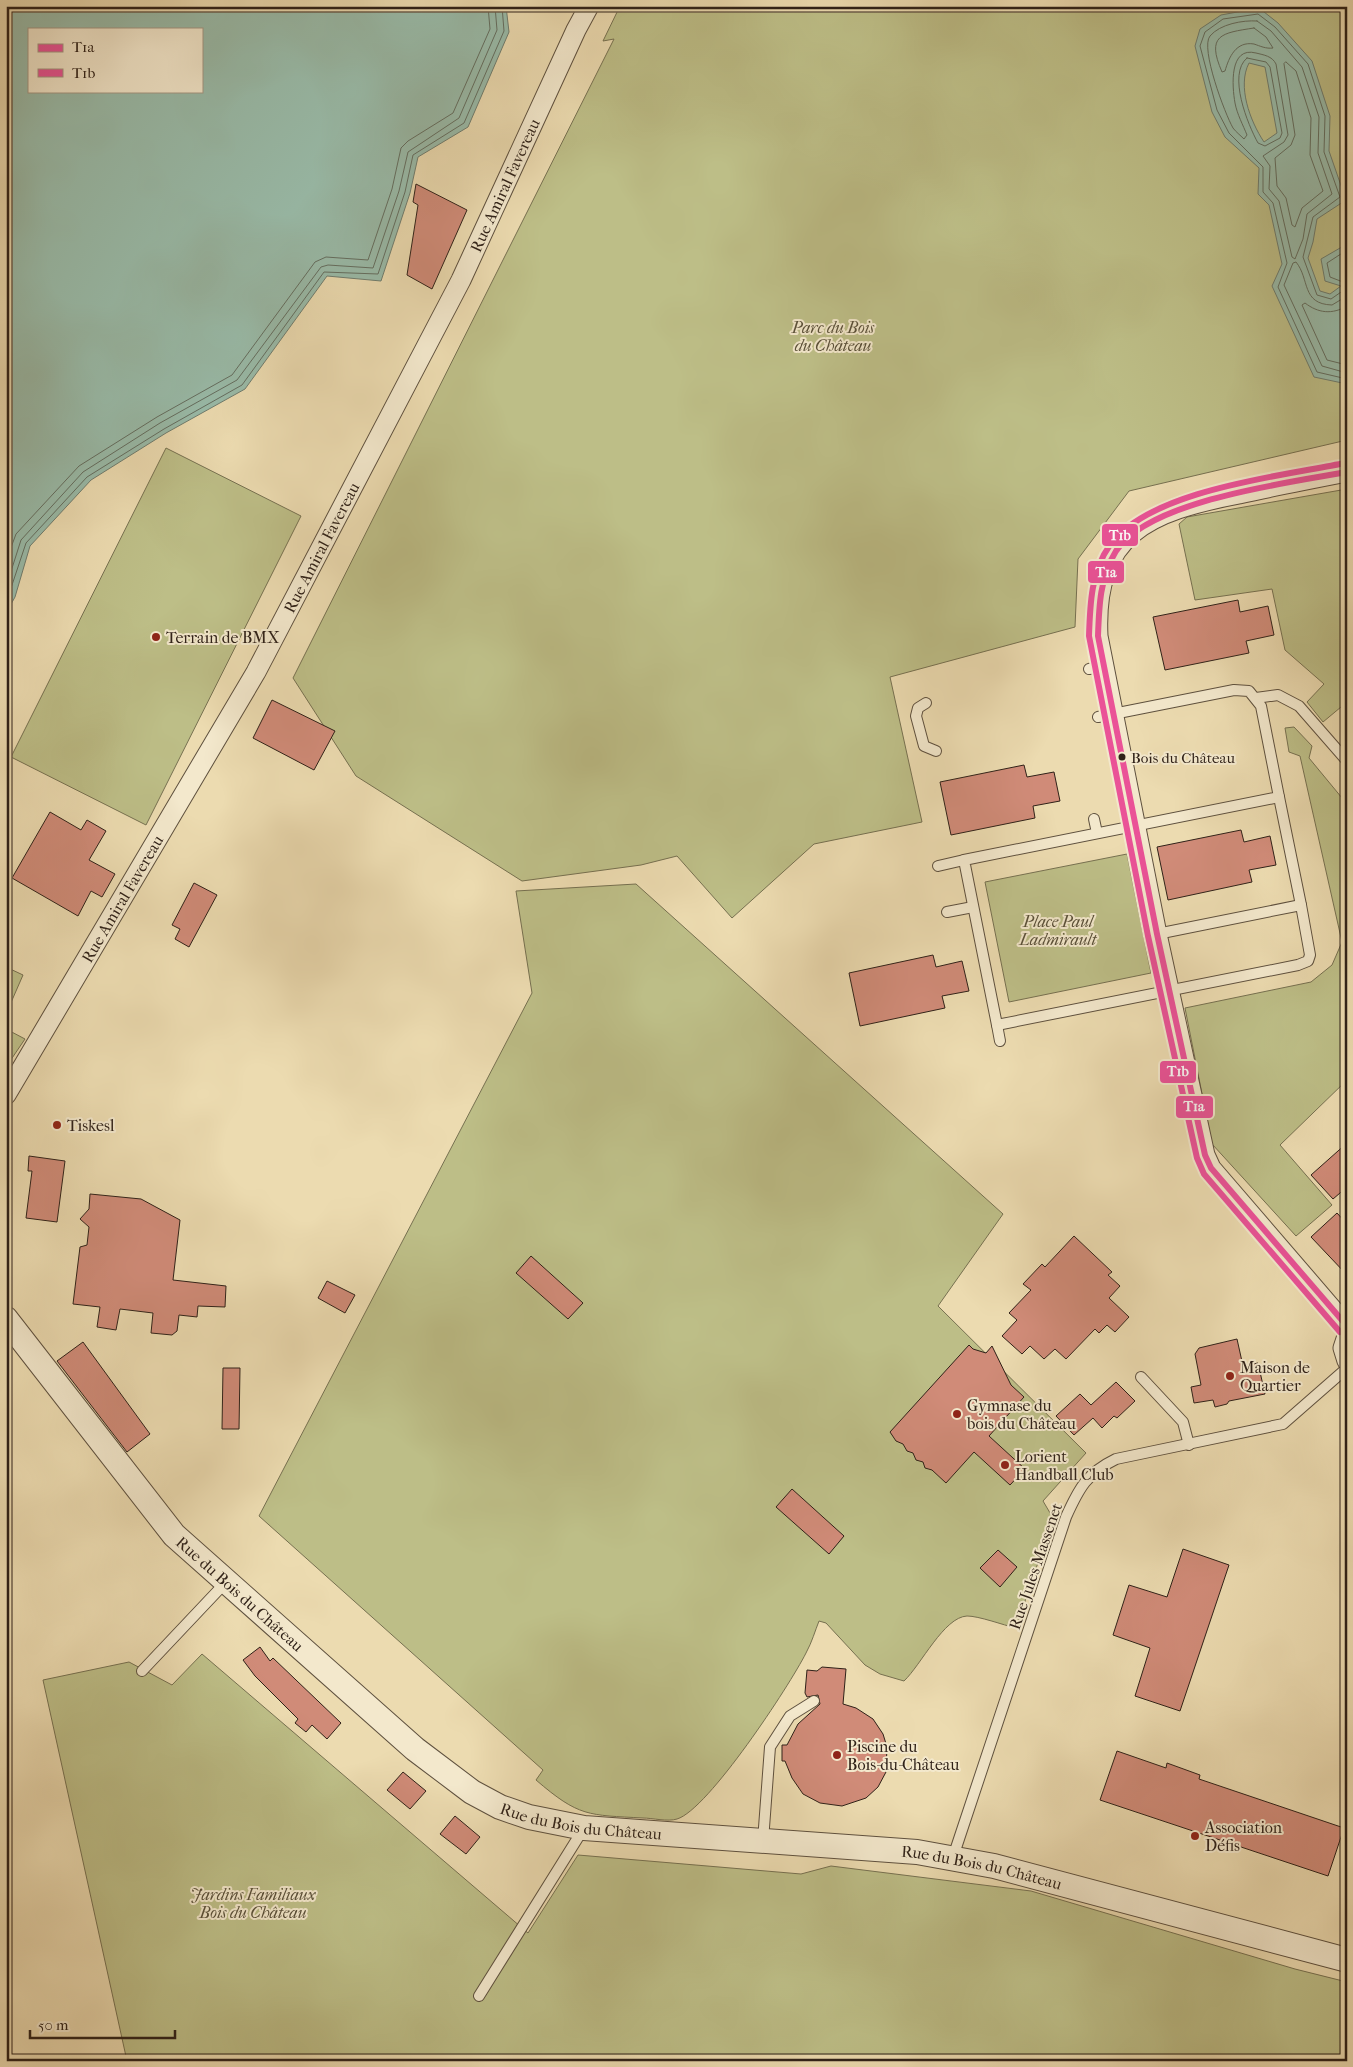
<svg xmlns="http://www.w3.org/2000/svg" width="1353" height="2067" font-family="'IM FELL French Canon',serif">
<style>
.green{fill:#bdbe87;stroke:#767050}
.water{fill:#99bba9;stroke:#6f7d6f;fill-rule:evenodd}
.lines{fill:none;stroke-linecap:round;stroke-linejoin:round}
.shore{stroke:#646e60;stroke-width:1}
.building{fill:#d08b78;stroke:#2f2118}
.service-casing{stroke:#5e503e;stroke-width:12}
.minor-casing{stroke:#5e503e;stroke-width:21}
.tertiary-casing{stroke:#5e503e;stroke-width:26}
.service{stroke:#f3e8cc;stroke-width:10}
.minor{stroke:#f3e8cc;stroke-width:19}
.tertiary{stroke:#f3e8cc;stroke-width:24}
.bus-1-casing{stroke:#f3e8cc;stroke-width:10}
.bus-2-casing{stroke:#f3e8cc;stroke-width:10}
.bus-1{stroke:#ea5297;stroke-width:6}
.bus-2{stroke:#ea5297;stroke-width:6}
.poi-dot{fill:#8f2418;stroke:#f3e8cc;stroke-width:2}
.bus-dot{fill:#2f2118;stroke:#f3e8cc;stroke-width:2}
.labels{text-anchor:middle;stroke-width:4;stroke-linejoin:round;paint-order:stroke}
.bus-label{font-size:15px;fill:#2f2118;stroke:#f3e8cc;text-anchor:start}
.street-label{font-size:16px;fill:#2f2118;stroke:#f3e8cc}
.park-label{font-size:16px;font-style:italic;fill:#5a5039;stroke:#f3e8cc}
.poi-label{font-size:16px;fill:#2f2118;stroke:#f3e8cc;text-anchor:start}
.line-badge{stroke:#f3e8cc;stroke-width:2}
.badge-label{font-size:14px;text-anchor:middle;font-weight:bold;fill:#fff}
</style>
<rect width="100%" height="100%" fill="#ecdbb0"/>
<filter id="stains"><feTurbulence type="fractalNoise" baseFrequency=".004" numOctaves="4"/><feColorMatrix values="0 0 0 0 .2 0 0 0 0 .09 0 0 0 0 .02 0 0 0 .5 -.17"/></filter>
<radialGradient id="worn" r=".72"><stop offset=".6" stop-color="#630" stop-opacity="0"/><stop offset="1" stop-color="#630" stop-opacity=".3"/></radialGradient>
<g class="green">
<polygon points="620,6 1347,6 1347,440 1129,491 1078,559 1075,627 890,677 922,822 814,844 732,918 677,856 641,865 522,881 356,776 293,678 614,39 603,41"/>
<polygon points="166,448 301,516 146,825 11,757"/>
<polygon points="1347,489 1347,702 1323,722 1307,702 1324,684 1285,650 1272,589 1195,600 1179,524 1187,517"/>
<polygon points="1294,727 1312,746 1309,758 1347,804 1347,1080 1280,1145 1332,1205 1296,1236 1212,1144 1185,1008 1311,982 1332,965 1342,942 1300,756 1289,752 1285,728"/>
<polygon points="1127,854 1151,973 1009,1002 985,882"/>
<path d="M636,884L1003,1214L938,1306L1086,1453L1043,1501L1053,1518L1016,1628C1003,1625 979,1616 967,1616C944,1617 921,1665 904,1681L880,1674L865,1665L826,1623L819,1621C815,1631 812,1642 806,1653C790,1685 708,1810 677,1819C668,1822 652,1818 643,1818C588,1815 579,1817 536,1780L543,1770L259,1516L532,993L516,891Z"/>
<polygon points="6,967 23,975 6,1014"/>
<polygon points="6,1029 25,1039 6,1067"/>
<polygon points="202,1654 528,1933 578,1855 801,1874 831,1866 1031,1891 1295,1969 1347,1982 1347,2061 127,2061 43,1680 129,1662 172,1685"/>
</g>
<g class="water">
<path d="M6,6H506L509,32L468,127L418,157L410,193L381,281L327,276L245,389L166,433L91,480L30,546L15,597L6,613ZM29,29H201V91H29Z"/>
<path d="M1259,8L1278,23L1312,61L1330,116L1329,151L1346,200L1317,219L1313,242L1308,258L1320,291L1330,294L1341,286L1325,281L1321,259L1347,244V384L1314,377L1272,286L1282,264L1269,205L1258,194L1259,168L1225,137L1212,112L1195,46L1200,29L1221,15ZM1249,63L1265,67L1277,133L1264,142C1250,121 1237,86 1249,63Z"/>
</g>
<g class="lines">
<g class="shore">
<path d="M1257,21L1271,31L1302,67L1319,117L1318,153L1332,194L1307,214L1303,239L1295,259L1292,257L1279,201L1269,189L1270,166L1263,156L1284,142L1288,135L1276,64C1272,56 1264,55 1256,53C1229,46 1232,86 1235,103C1237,114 1243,125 1247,135L1244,139C1240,135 1236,132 1233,128C1225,114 1200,48 1210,36C1220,24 1243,20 1257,21Z"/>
<path d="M1254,28L1266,37L1273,48C1266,49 1260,46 1254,44C1236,41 1229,57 1225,71L1222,72C1206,35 1221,33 1254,28Z"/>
<path d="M1247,58L1266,62L1270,67L1282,133L1280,138L1265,146L1258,143C1248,125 1227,74 1247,58Z"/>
<polygon points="1286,62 1296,71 1311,118 1310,155 1323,191 1302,208 1295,227 1292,225 1286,198 1277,186 1275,158 1291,145 1295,135 1284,64"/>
<polyline points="1347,250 1327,263 1330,277 1343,282 1344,290 1331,299 1317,295 1303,257 1313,217 1340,197 1324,152 1325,116 1308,64 1275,27 1258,14 1223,19 1205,32 1200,46 1217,110 1229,133 1263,167 1263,192 1273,203 1287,263 1278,287 1317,372 1347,379"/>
<path d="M1347,296L1332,305C1301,304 1310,279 1296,262L1293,263L1284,285L1322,366L1347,373"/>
<path d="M1347,306C1332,315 1318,313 1305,303L1302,305L1327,360L1347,365"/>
<polyline points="6,561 16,534 79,466 157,417 232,375 315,262 326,257 368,260 392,189 401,148 408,141 453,113 490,29 488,6"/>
<polyline points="6,587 21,540 83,472 160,423 237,380 321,267 328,265 373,268 399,191 408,152 459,118 497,30 495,6"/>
<polyline points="6,603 26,543 87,477 164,429 242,385 324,272 378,274 405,192 413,155 464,123 504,31 502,6"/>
</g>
</g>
<g class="building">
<polygon points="416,184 467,210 432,289 407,275 418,205 413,202"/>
<polygon points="1238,600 1240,612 1268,606 1274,635 1246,641 1249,653 1165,670 1153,617"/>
<polygon points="272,700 335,731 314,770 253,738"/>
<polygon points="1024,765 1027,777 1054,772 1060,801 1033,806 1035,818 951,835 940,782"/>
<polygon points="50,812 81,830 87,820 106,831 89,860 115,874 102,897 91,891 78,916 12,878"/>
<polygon points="1241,830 1244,842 1270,836 1276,865 1249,870 1252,882 1168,900 1157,847"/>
<polygon points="194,883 217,895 189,947 175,939 180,929 172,925"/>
<polygon points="933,955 936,967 962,961 969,991 942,996 945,1008 860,1026 849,973"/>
<polygon points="1347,1143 1347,1187 1333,1199 1311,1175"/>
<polygon points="29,1156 65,1161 57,1222 26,1218 32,1171 28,1171"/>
<polygon points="90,1194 141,1199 180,1220 173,1280 226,1286 225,1307 198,1306 197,1317 179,1315 177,1331 172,1335 151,1333 153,1313 120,1309 116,1330 97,1327 100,1307 73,1304 80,1247 87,1245 89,1227 80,1219 89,1209"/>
<polygon points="1337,1213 1347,1224 1347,1275 1311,1237"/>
<polygon points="1074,1236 1112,1272 1108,1275 1120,1286 1109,1298 1129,1317 1115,1332 1107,1325 1099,1333 1095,1329 1066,1359 1055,1349 1044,1359 1030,1346 1022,1354 1002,1336 1017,1320 1009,1313 1031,1290 1023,1284 1042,1264 1045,1267"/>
<polygon points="531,1256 583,1303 568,1319 516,1273"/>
<polygon points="327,1281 355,1295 345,1313 318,1298"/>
<polygon points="1237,1339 1243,1366 1258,1363 1265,1394 1229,1401 1227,1404 1215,1407 1213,1400 1194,1403 1191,1387 1201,1385 1195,1354 1199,1348"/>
<polygon points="83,1342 150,1434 127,1452 57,1361"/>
<polygon points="969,1345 973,1349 986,1353 992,1346 1011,1385 1024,1397 989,1436 1025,1469 1010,1485 974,1452 946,1483 932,1470 925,1468 923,1462 916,1460 913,1453 907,1451 903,1444 896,1441 890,1432"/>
<polygon points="223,1368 240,1368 239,1429 222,1429"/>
<polygon points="1116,1382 1135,1401 1117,1418 1114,1416 1102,1428 1093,1418 1074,1435 1056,1416 1080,1394 1091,1405"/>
<polygon points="792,1489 844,1536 829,1554 776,1507"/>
<polygon points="1183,1549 1229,1565 1180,1711 1135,1696 1150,1648 1113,1635 1129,1585 1167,1597"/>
<polygon points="998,1550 1017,1567 1000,1587 980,1568"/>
<polygon points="260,1647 270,1661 273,1658 341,1723 327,1739 312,1725 306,1732 295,1723 298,1719 255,1676 243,1660"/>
<polygon points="822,1667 846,1669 843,1704 856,1708 873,1719 883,1734 887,1747 886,1772 878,1787 866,1798 842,1806 820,1803 803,1794 792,1778 785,1761 782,1761 782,1745 787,1745 798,1724 820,1704 818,1695 807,1697 805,1693 807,1670 817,1671"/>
<polygon points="1117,1751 1166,1768 1167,1763 1200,1775 1199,1779 1344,1828 1328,1876 1100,1800"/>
<polygon points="403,1772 426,1791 410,1809 387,1790"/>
<polygon points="455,1816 480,1837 466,1854 440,1834"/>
</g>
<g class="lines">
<defs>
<g id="service">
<polyline points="1089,669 1104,666"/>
<polyline points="1256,698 1278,695 1299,706 1347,761"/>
<polyline points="926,703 918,708 916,716 924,746 936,751"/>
<polyline points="1098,717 1234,690 1249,691 1261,706 1279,797 964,860 997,1025 1298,965 1308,961 1310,955 1301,905 1157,934"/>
<polyline points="1279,797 1301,905"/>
<polyline points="1094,819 1097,833"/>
<polyline points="938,866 964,860"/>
<polyline points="947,912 973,907"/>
<polyline points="997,1025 1000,1041"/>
<polyline points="1141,1377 1183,1422 1189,1445"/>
<polyline points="142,1671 227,1581"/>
<polyline points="763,1841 770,1747 790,1716 814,1701"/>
<path d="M953,1857L1066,1517C1079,1488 1087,1473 1116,1459L1283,1424L1347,1368"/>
<polyline points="479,1996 584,1828"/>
</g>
<g id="minor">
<path d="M1347,472C1311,479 1275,486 1239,494C1150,511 1093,533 1098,636L1157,934L1205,1155L1211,1168L1347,1326"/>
<path id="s1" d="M6,1095L256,672L461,280L576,30L589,6"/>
<polyline points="1347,1336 1343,1348 1347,1361"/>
</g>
<g id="tertiary">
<path id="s2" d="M6,1319L174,1535L415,1749L472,1792L500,1807L529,1817L584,1828L917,1852L994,1866L1347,1960"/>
</g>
</defs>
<use href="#service" class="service-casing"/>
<use href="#minor" class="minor-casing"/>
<use href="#tertiary" class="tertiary-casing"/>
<use href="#service" class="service"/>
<use href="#minor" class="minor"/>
<use href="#tertiary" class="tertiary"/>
<defs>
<path id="bus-1" d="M1347,472C1288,483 1149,500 1116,551C1100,577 1099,606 1098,636L1157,934L1205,1155L1211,1168L1347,1326"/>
<path id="bus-2" d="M1340,1332L1204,1174L1197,1158L1148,936L1089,636C1090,605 1091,571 1110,545C1150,490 1281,476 1345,463"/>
</defs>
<use href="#bus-1" class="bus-1-casing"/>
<use href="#bus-2" class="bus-2-casing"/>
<use href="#bus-1" class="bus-1"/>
<use href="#bus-2" class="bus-2"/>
</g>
<g class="poi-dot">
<circle cx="156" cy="637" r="5"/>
<circle cx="57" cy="1125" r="5"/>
<circle cx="1230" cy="1376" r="5"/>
<circle cx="957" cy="1414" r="5"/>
<circle cx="1005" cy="1465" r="5"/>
<circle cx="837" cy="1755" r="5"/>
<circle cx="1195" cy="1836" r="5"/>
</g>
<circle class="bus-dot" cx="1122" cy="757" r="4.5"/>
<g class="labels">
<g class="bus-label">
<text x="1131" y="763">Bois du Château</text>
</g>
<g class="street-label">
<text dy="6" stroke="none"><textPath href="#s1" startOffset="1038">Rue Amiral Favereau</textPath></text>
<text dy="6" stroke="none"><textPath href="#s1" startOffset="632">Rue Amiral Favereau</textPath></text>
<text dy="6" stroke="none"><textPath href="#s1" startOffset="228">Rue Amiral Favereau</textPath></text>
<text transform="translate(1035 1566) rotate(-71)" y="6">Rue Jules Massenet</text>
<text dy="6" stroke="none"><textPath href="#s2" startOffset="362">Rue du Bois du Château</textPath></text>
<text dy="6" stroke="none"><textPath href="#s2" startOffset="782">Rue du Bois du Château</textPath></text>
<text dy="6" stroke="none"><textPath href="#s2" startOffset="1186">Rue du Bois du Château</textPath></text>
</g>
<g class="park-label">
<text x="833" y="333">Parc du Bois<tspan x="833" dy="18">du Château</tspan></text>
<text x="1058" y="927">Place Paul<tspan x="1058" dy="18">Ladmirault</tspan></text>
<text x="253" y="1900">Jardins Familiaux<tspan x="253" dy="18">Bois du Château</tspan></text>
</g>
<g class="poi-label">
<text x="166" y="643">Terrain de BMX</text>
<text x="67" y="1131">Tiskesl</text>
<text x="1240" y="1373">Maison de<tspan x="1240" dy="18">Quartier</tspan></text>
<text x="967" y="1411">Gymnase du<tspan x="967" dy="18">bois du Château</tspan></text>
<text x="1015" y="1462">Lorient<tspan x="1015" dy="18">Handball Club</tspan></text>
<text x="847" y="1752">Piscine du<tspan x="847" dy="18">Bois-du-Château</tspan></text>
<text x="1205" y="1833">Association<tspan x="1205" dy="18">Défis</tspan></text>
</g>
</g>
<g class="line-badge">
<rect x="1101" y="523" width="38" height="24" rx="5" fill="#ea5297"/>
<rect x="1087" y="560" width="38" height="24" rx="5" fill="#ea5297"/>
<rect x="1159" y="1060" width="38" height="24" rx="5" fill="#ea5297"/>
<rect x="1175" y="1095" width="39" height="24" rx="5" fill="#ea5297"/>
</g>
<g class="badge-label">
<text x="1120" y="540">T1b</text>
<text x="1106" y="577">T1a</text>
<text x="1178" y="1076">T1b</text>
<text x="1194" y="1111">T1a</text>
</g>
<rect width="1353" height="2067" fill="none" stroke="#ecdbb0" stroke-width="25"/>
<rect x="8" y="8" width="1338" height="2052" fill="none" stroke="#2f2118" stroke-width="2.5"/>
<rect x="12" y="12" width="1328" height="2042" fill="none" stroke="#2f2118"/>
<rect x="28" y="28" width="175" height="65" fill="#f3e8cc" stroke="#a59884"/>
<rect x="38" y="44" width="25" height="8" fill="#ea5297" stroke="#a59884"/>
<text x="72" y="52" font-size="15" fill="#2f2118">T1a</text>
<rect x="38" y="69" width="25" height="8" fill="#ea5297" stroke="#a59884"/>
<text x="72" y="78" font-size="15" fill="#2f2118">T1b</text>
<path d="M30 2030v8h145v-8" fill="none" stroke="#2f2118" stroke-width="2.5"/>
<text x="38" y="2030" font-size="15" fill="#2f2118" stroke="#f3e8cc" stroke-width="4" paint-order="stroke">50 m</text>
<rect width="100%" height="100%" filter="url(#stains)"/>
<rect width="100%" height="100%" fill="url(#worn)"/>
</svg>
